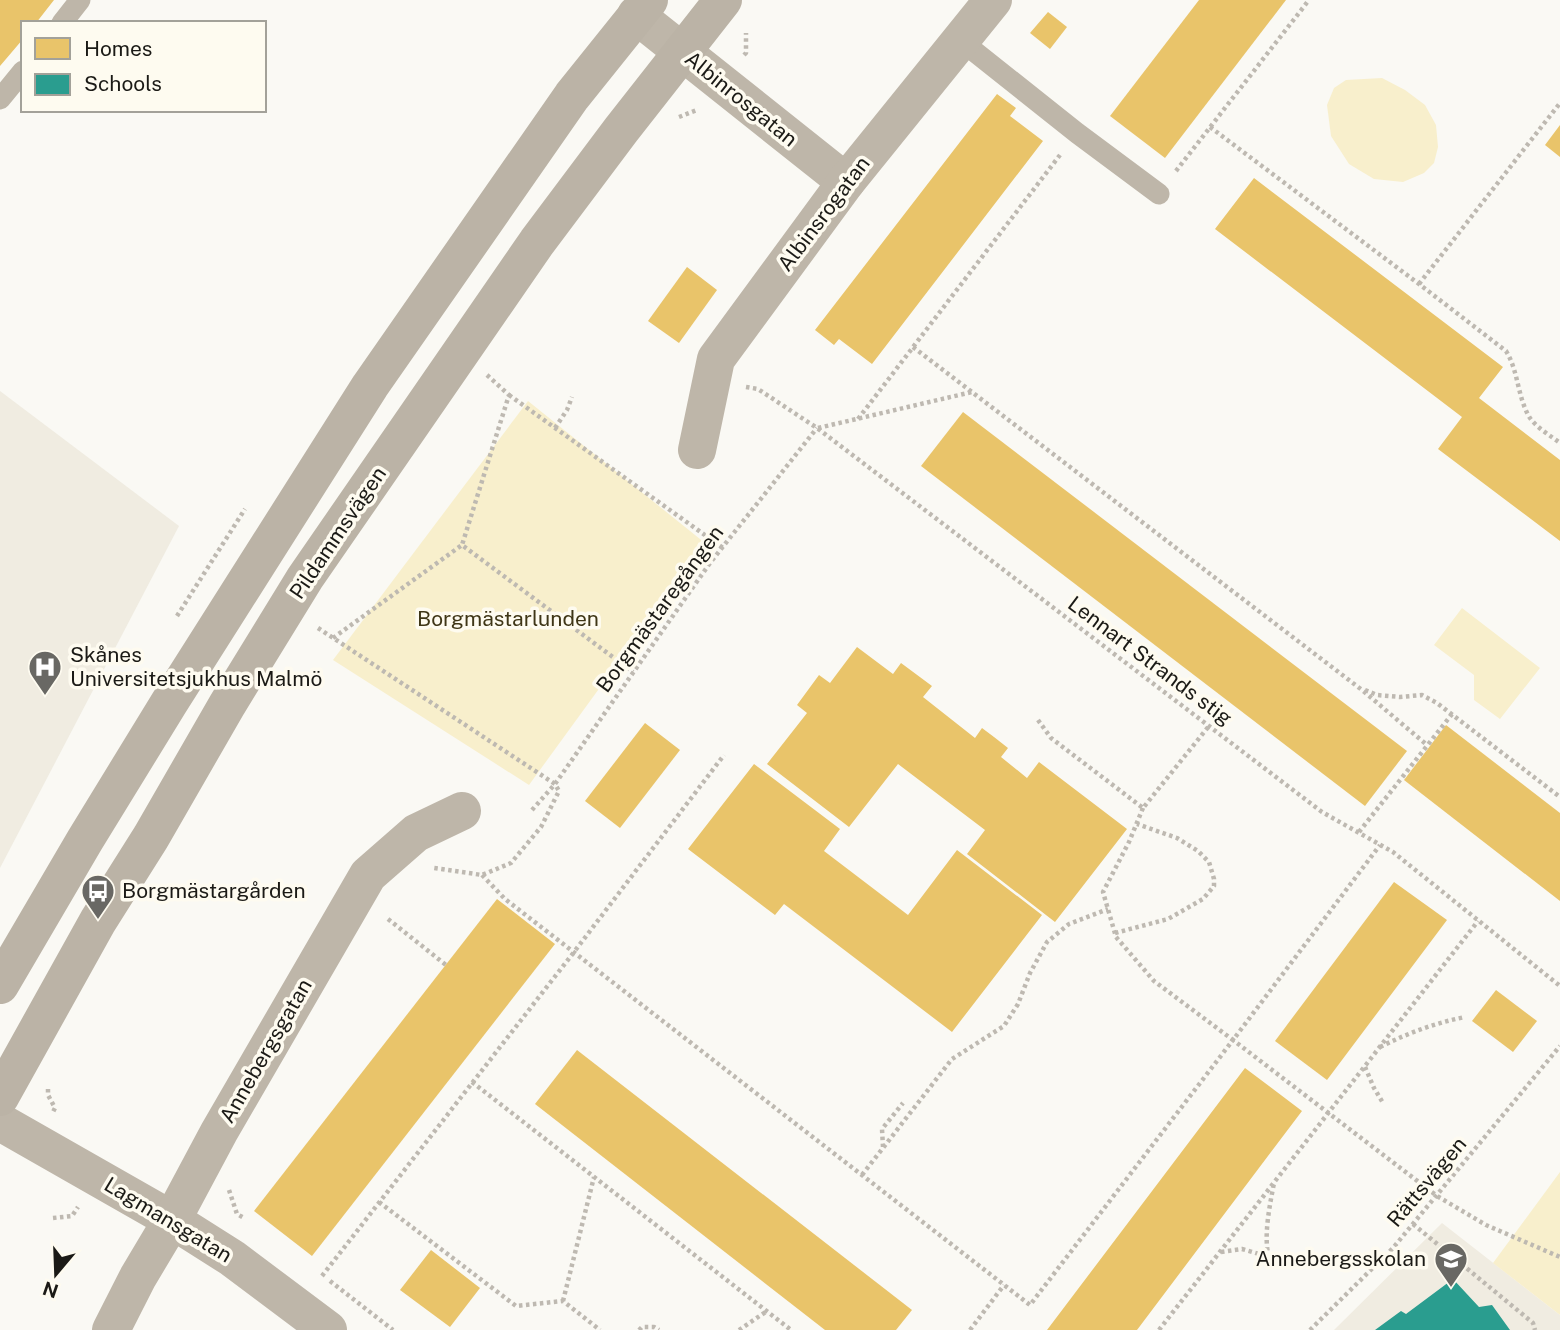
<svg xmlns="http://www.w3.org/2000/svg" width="1560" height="1330" font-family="'Public Sans',sans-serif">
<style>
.built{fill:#f0ece1}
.green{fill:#f8efcc}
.homes{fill:#e9c46a}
.schools{fill:#2a9d8f}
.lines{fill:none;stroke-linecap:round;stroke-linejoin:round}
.path{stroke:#beb9b1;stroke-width:4.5;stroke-dasharray:3.5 3.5;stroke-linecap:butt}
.service{stroke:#beb6a9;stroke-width:21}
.minor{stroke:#beb6a9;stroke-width:38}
.secondary{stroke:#bbb3a6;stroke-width:38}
.labels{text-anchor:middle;stroke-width:7;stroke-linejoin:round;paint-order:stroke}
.street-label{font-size:21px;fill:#1b1a16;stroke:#fefbf0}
.park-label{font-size:21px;fill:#3f3617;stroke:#fefbf0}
.poi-label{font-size:21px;fill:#1b1a16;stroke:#fefbf0;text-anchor:start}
</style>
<rect width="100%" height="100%" fill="#faf9f4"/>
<g class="built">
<polygon points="0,391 179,526 0,868"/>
<polygon points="1442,1223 1560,1315 1560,1330 1334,1330"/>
</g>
<g class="green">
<polygon points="1382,78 1405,90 1425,105 1436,125 1438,147 1434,163 1424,173 1403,182 1374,179 1349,164 1331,136 1327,105 1334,88 1346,80"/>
<polygon points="528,401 705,543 529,785 333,660"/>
<polygon points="1462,608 1540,668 1500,719 1474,700 1474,675 1434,645"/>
<polygon points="1560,1172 1560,1315 1493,1263"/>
</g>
<g class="homes">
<polygon points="0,0 54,0 36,23 23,23 23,39 0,66"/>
<polygon points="1199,0 1286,0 1165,158 1110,116"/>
<polygon points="1048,12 1067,27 1050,49 1030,33"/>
<polygon points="997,94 1016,108 1010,116 1043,141 872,364 839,339 834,345 815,330"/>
<polygon points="1560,125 1560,157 1545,145"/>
<polygon points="1254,178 1503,367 1479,398 1560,460 1560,541 1438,449 1462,417 1215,229"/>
<polygon points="687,267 717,290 679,343 648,321"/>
<polygon points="963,412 1407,751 1365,806 921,466"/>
<polygon points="857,647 893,674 901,663 932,686 923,697 975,738 982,728 994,737 1008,748 1001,757 1027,778 1039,762 1127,829 1055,922 967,854 985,830 898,764 849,827 767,764 807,713 797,705 819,675 830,683"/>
<polygon points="645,723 680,750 620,828 585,801"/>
<polygon points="1446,725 1560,813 1560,901 1404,780"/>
<polygon points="754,764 840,829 824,851 908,915 957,850 1042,915 952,1032 784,904 775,915 688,849"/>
<polygon points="1394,882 1447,920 1327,1080 1275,1041"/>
<polygon points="497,899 555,944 312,1256 254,1211"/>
<polygon points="1496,990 1537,1021 1513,1052 1472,1021"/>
<polygon points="577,1050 912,1310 896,1330 825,1330 535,1104"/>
<polygon points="1245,1068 1302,1111 1271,1152 1137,1330 1047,1330"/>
<polygon points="431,1250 480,1288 450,1327 400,1290"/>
</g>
<polygon class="schools" points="1453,1279 1479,1307 1492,1305 1510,1330 1375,1330 1401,1311 1406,1314"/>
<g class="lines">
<g class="path">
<polyline points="744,55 746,53 746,33"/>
<polyline points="679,117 697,110"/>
<path d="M1210,127L1419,284L1506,351C1519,372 1517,397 1530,418C1537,428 1551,436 1560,443"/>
<polyline points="1176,171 1309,0"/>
<polyline points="1419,284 1560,103"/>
<polyline points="913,347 1362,690 1427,745"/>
<polyline points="487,375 509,395 462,545 633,672"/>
<polyline points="746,387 758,389 817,428 1322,812 1393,852 1560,986"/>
<polyline points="509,395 723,548"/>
<polyline points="858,419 1060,155"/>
<polyline points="555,428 567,410 572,397"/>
<polyline points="818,428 972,392"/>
<polyline points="177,616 245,509"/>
<polyline points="318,628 555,784 559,791 541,827 511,863 482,875 434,868 433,869"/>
<polyline points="333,638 462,545"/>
<polyline points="1365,690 1377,695 1400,697 1422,695 1437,703 1560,797"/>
<polyline points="1038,720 1051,738 1143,808 1209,726"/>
<polyline points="1143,808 1129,842 1103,892 1116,937 1154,981 1233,1040 1380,845"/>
<polyline points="532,810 555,784 710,563 817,428"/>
<polyline points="1359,832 1452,714"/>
<polyline points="482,875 505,899 1030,1305 1233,1040 1437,1196 1486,1225 1560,1257"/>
<polyline points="388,919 446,965"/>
<polyline points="1115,933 1168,919 1203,899 1214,886 1214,879 1209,862 1198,851 1177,838 1137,824"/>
<path d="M1380,1047C1408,1033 1435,1023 1465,1017"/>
<polyline points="1365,1067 1374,1088 1383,1103"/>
<polyline points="472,1082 791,1330"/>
<polyline points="48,1089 48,1095 55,1108 53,1112"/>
<polyline points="883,1147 882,1129 903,1103"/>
<polyline points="862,1175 952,1059 1004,1026 1018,1004 1030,973 1047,942 1069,924 1108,909"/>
<polyline points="229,1190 237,1214 244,1218"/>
<polyline points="379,1202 516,1306 563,1301 600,1330"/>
<polyline points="53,1218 72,1216 78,1207"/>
<polyline points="1413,1224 1533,1323 1535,1330"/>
<path d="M1221,1252L1242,1249L1269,1257C1263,1237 1270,1204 1274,1183"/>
<polyline points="322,1276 574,952 724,755"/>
<polyline points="330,1281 393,1330"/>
<polyline points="563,1301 594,1177"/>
<polyline points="639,1330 642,1327 654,1327 659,1330"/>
<polyline points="739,1330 767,1311"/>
<polyline points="970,1330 1004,1285"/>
<polyline points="1159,1330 1478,921"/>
<polyline points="1310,1330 1393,1248 1560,1046"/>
</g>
<g class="service">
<polyline points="62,23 80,0"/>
<polyline points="960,40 1077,133 1159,194"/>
<polyline points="0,99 23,71"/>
</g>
<g class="minor">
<polyline points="636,15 846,182"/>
<polyline points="697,450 716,359 846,182 993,0"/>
<polyline points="0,1122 172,1220 232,1258 328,1330"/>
<polyline points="111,1330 138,1277 172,1220 219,1132 368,875 416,833 462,811"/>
</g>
<g class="secondary">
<polyline points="0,985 85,840 169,703 370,386 572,96 649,0"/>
<polyline points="0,1097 98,921 151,837 227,705 305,578 537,242 621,130 723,0"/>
</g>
</g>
<defs>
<symbol id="hospital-pin" viewBox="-11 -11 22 30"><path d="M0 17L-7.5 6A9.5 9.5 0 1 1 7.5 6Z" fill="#696864" stroke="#fefbf0"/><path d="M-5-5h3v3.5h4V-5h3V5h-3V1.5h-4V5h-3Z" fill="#fff"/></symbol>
<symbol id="bus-pin" viewBox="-11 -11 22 30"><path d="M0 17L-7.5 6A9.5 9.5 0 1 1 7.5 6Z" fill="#696864" stroke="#fefbf0"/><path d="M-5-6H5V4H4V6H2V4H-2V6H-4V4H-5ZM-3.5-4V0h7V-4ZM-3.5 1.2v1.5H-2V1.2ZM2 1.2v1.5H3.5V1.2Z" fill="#fff"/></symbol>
<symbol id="school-pin" viewBox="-11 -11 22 30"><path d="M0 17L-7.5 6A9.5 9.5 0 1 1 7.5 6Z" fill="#696864" stroke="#fefbf0"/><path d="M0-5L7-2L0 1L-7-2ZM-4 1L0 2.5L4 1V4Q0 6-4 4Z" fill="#fff"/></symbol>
</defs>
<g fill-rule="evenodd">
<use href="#hospital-pin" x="26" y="648" width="38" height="52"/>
<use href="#bus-pin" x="79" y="872" width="38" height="52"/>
<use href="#school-pin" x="1432" y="1240" width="38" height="52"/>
</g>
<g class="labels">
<g class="street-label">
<text transform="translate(741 99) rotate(39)" y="7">Albinrosgatan</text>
<text transform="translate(824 214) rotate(-53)" y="7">Albinsrogatan</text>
<text transform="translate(338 533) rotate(-56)" y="7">Pildammsvägen</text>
<text transform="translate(660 609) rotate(-54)" y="7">Borgmästaregången</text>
<text transform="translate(1150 661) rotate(37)" y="7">Lennart Strands stig</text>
<text transform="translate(266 1051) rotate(-60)" y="7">Annebergsgatan</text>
<text transform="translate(1427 1182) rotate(-50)" y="7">Rättsvägen</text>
<text transform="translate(168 1220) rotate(31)" y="7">Lagmansgatan</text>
</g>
<g class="park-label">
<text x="508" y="626">Borgmästarlunden</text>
</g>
<g class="poi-label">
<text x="70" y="662">Skånes<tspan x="70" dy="24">Universitetsjukhus Malmö</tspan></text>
<text x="122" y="898">Borgmästargården</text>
<text x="1426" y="1266" text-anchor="end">Annebergsskolan</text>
</g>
</g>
<rect x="21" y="21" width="245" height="91" fill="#fefbf0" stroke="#a3a199" stroke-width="2"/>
<rect x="35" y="38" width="35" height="21" fill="#e9c46a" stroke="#a3a199" stroke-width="2"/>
<text x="84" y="56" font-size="21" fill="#1b1a16">Homes</text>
<rect x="35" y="74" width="35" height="21" fill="#2a9d8f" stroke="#a3a199" stroke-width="2"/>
<text x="84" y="91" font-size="21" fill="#1b1a16">Schools</text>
<g transform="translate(56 1274) rotate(199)" stroke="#fefbf0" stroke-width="5" paint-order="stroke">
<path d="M0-5L12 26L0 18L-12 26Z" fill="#1b1a16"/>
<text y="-10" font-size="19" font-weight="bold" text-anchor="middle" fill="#1b1a16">N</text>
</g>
</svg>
